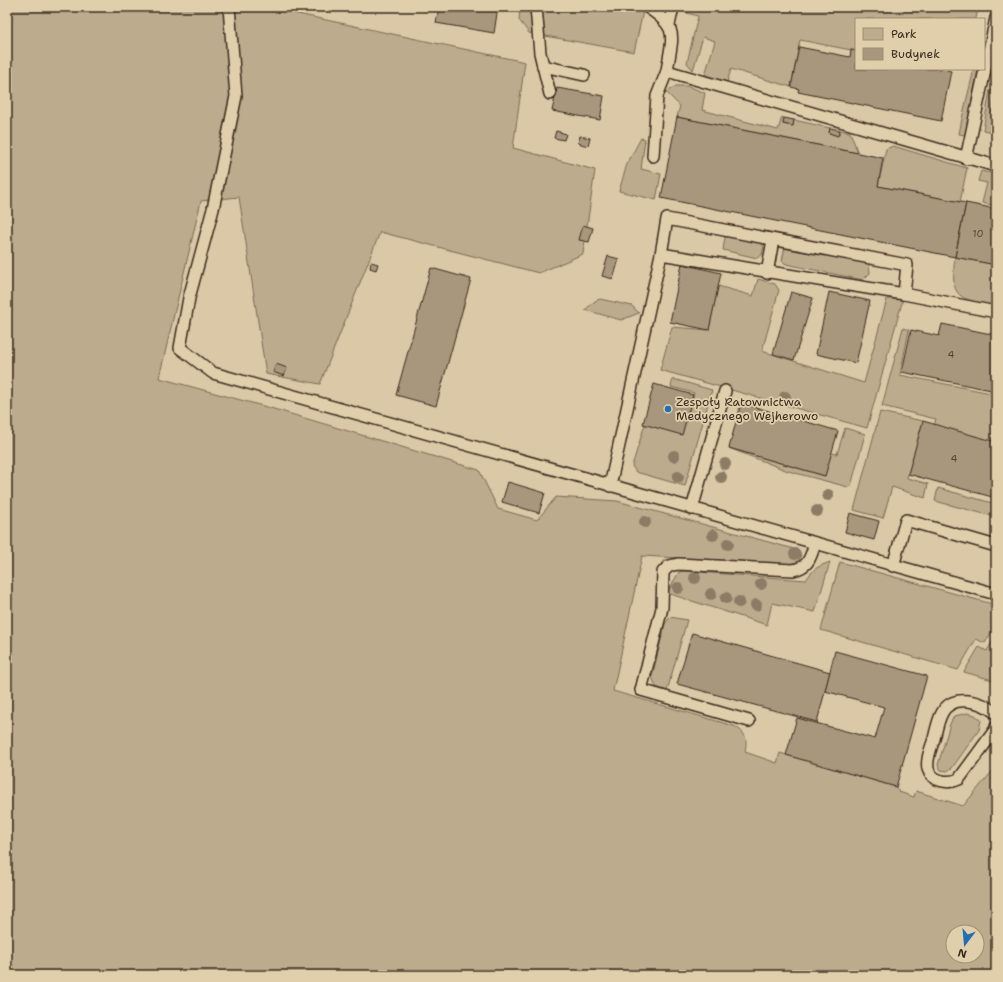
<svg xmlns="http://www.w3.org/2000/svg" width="1003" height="982" font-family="'Shantell Sans',sans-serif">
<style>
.green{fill:#bdab8d;stroke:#7c6a56;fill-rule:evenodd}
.building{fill:#a9977d;stroke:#3b2a1e}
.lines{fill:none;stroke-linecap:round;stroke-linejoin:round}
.lane-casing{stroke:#3b2a1e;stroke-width:14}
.lane{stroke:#e1cfac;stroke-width:11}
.tree{fill:#8d7c65}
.poi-dot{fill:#1f6fb2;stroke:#e1cfac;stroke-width:1.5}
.labels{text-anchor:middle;stroke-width:3.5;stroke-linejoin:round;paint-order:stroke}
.number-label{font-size:10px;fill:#564536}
.poi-label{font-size:12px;fill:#3b2a1e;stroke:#e1cfac;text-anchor:start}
</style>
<rect width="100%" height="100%" fill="#dac8a6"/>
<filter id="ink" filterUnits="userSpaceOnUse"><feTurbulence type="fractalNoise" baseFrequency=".025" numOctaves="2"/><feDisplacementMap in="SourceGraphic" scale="8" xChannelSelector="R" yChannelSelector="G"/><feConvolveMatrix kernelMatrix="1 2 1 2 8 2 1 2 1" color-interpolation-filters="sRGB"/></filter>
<g filter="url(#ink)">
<g class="green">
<path d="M7,7H294L293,13L525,62L513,148L595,170L583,254L539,273L380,232L320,384L266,374L239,197L201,201L159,378L274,409L479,470L498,509L537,520L556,497L617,501L798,550L801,556L798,562L788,564L642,556L613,691L734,726C747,733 747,740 745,752L777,763L780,753L896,787L899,792L914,797L916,791L963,806L996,767V975H7ZM953,932H977V956H953Z"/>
<polygon points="520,7 644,7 634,52 529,33 519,20"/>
<polygon points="684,7 978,7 976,19 856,19 856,51 800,40 791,87 731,69 727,82 705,75 715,41 703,37 693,70 687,63 698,16 687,13"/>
<path d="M974,69H978L965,135L959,134C963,111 969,91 974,69Z"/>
<polygon points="676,86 688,86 705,93 702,110 778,130 782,117 784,118 783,124 792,126 794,120 830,128 829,133 838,135 840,130 850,132 858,153 677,117 680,106 666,92"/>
<polygon points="990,90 996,91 992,113 996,114 996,133 983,130"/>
<polygon points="641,138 645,139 641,169 661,174 656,200 619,191 627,164"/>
<polygon points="893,146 967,168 960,202 878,186 886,149"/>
<polygon points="981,171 996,174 996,206 982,203 987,183 978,181"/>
<polygon points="732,236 760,241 764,246 762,255 757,258 723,250 725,237"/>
<polygon points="785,246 869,264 870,273 863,280 786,264 782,261"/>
<path d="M955,257L996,265V306C957,298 950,299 955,257Z"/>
<polygon points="758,279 775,284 779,290 762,351 864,383 887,299 903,299 867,428 660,370 672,327 709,330 718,286 753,296"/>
<polygon points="600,299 632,306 639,313 621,320 585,310 595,301"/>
<polygon points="903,328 909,330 900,375 996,394 996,442 934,425 936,419 882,406"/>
<polygon points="673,379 712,390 685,486 636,472 632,466 645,424 682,434 694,393 671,387"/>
<polygon points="880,412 923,421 907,478 928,484 925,498 892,487 883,518 854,510"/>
<polygon points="845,428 865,434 851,486 848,487 788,471 729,448 825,476 831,453 837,454"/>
<polygon points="938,488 996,504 996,517 935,501"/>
<path d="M830,562L815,612L772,603L767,625L667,593L679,572L684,571L806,580C814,568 817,567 830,562Z"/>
<polygon points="840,562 996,605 996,629 994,628 985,643 976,639 958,670 821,630"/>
<polygon points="670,617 687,620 667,691 656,687 652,677 665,624"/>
<polygon points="995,637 996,681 964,672 979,647 987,651"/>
<polygon points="968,713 975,715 981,720 979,730 952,768 947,771 941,770 938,765 950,724 954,716"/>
</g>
<g class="building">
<polygon points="439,7 498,7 494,33 436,23"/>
<polygon points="799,47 850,57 851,50 856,51 856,69 943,69 951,71 941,121 798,92 799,89 791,87"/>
<polygon points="557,88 604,96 600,120 552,111"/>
<polygon points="677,117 883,158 878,186 966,203 955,257 661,198"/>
<polygon points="784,118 794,120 793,126 783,124"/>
<polygon points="830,128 840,130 838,136 829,133"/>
<polygon points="556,131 566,134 564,140 554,138"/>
<polygon points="580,136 590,138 588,146 578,143"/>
<polygon points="966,203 996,209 996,265 955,257"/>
<polygon points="583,225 593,228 589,242 579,240"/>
<polygon points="608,256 619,259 613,279 602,276"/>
<polygon points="371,262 378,264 376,270 370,268"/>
<polygon points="682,264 721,273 709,330 670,322"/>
<polygon points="431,268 471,279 436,406 396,395"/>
<polygon points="791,292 813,298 794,360 773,354"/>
<polygon points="829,292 870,301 856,363 816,354"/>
<polygon points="942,324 996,335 996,391 902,372 911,330 939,336"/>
<polygon points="276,364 287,368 284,376 273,372"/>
<polygon points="654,384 693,395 682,435 643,424"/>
<polygon points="741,403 838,431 825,476 729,448"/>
<polygon points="923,421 996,442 996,498 908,474"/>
<polygon points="508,482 545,493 539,513 502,502"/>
<polygon points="850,513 879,521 874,540 845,532"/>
<polygon points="692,633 830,672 817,722 677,684"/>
<polygon points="835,651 927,676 896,787 786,755 797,718 875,739 884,707 825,691"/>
</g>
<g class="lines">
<defs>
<g id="lane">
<polyline points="229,7 236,96 213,209 189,298 180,348 213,373 996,594"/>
<polyline points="536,7 540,53 550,94"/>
<path d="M647,7C680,28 672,36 667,71L996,166"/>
<polyline points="669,25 673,7"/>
<polyline points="543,66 584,75"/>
<polyline points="653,156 657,96 667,71"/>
<polyline points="966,159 996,18"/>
<polyline points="661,254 667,219 907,265 904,294"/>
<polyline points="767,273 773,240"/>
<polyline points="610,486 661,254 904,294 996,312"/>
<polyline points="692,509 725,391"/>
<polyline points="893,566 906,520 996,546"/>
<path d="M996,713C983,702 953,692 942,713C938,720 936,731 934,739C931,748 926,759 928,769C932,782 949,784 959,779L995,730L996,727"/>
<path d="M749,721L641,690L662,608L663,572L669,566L678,564L793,570C809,567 810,558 815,544"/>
</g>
</defs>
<use href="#lane" class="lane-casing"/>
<use href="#lane" class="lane"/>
</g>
<g class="tree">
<circle cx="785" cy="397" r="6"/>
<circle cx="674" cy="456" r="6"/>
<circle cx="725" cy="464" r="6"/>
<circle cx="678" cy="477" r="6"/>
<circle cx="721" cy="477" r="6"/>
<circle cx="828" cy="495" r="6"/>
<circle cx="817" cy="511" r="6"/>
<circle cx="645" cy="522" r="6"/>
<circle cx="713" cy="535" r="6"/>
<circle cx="728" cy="544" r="6"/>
<circle cx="795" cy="554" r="6"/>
<circle cx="695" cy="578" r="6"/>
<circle cx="761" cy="584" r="6"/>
<circle cx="678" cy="588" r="6"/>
<circle cx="711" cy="594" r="6"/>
<circle cx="726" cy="598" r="6"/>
<circle cx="739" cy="602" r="6"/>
<circle cx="756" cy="605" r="6"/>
</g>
</g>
<circle class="poi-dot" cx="668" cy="409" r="4"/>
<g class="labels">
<g class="number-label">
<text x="978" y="237">10</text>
<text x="951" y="358">4</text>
<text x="954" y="462">4</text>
</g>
<g class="poi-label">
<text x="676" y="406">Zespoły Ratownictwa<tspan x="676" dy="14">Medycznego Wejherowo</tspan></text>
</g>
</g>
<rect width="1003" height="982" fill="none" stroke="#e1cfac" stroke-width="24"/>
<rect x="12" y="12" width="979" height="958" fill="none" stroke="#3b2a1e" stroke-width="1.5" filter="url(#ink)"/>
<rect x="855" y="18" width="130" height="52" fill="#e1cfac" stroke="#9f8d73"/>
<rect x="863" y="28" width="20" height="12" fill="#bdab8d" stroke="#9f8d73"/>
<text x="891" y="38" font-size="12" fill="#3b2a1e">Park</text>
<rect x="863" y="48" width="20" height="12" fill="#a9977d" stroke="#9f8d73"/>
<text x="891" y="58" font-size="12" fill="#3b2a1e">Budynek</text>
<g transform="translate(965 944) rotate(196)"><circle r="19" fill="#e1cfac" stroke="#9f8d73"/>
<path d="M0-3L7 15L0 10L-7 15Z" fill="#1f6fb2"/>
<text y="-6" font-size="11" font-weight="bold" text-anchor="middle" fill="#3b2a1e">N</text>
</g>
</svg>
